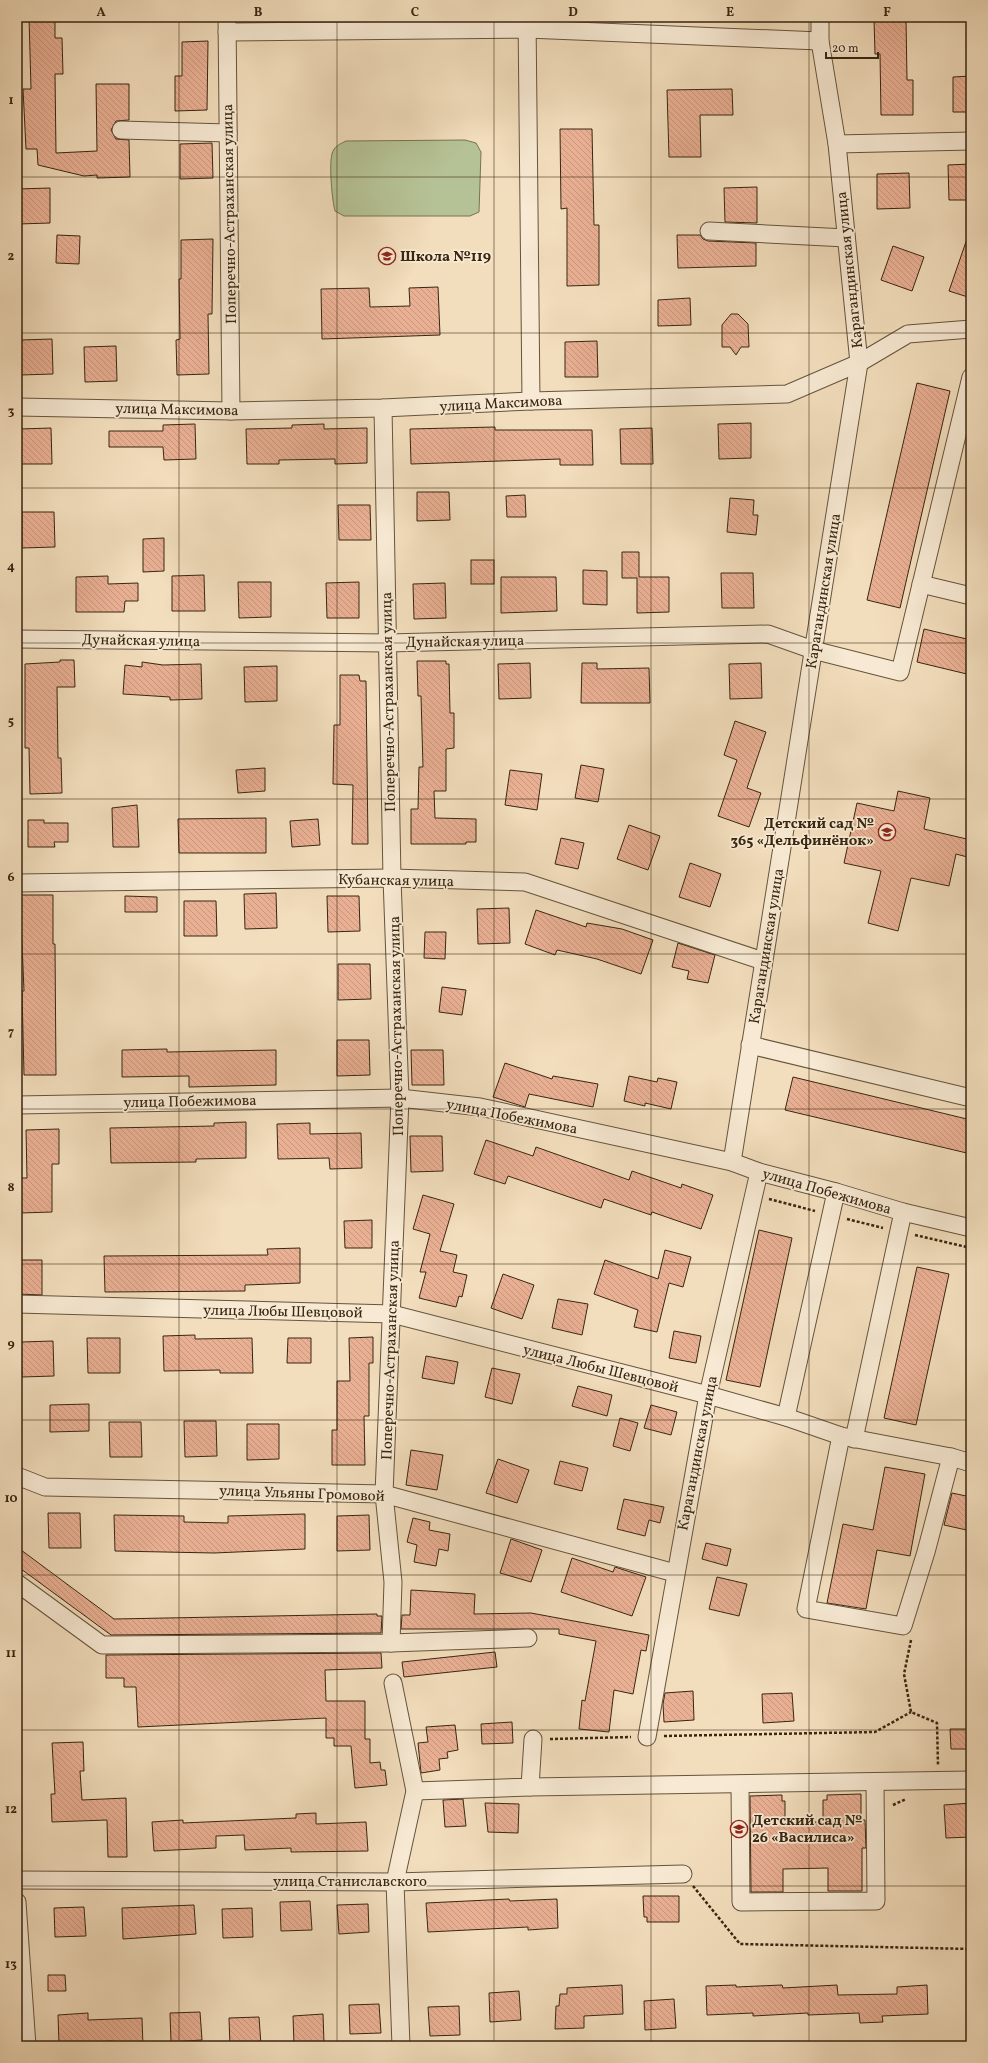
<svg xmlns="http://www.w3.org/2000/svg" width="988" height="2063" font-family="Vollkorn,serif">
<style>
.green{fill:#b5c295;stroke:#767453}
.building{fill:url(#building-back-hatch);stroke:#382611}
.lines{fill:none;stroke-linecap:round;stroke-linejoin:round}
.minor-casing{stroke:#66543c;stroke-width:19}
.path{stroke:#382611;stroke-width:2.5;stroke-dasharray:3 2;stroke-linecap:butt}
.minor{stroke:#f7e9d3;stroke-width:17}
.grid{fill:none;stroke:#382611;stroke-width:1;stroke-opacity:0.55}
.labels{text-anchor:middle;stroke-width:3.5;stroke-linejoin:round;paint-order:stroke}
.street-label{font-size:15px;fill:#382611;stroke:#f7e9d3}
.poi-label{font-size:15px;font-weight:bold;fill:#382611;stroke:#f7e9d3;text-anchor:start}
.neatline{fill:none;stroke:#382611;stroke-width:1.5}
.grid-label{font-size:13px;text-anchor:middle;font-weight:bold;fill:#382611}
</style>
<defs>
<pattern id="building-back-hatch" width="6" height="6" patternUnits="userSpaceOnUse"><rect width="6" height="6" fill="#eab094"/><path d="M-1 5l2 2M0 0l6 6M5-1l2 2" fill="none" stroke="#c9977f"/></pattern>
</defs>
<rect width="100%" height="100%" fill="#f2ddbc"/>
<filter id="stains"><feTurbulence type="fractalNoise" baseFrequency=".005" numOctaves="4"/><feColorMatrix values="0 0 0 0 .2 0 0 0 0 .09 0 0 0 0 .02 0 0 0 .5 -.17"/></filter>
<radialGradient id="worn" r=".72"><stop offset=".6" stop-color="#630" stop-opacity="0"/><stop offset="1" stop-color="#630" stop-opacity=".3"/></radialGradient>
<path class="green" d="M465,140L476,143L481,152L479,212L470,216H344L335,211C332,200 329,165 332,154C334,146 340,144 346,141Z"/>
<g class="building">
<polygon points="29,17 55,17 55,38 62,38 63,74 55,74 56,153 97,151 96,84 129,84 129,120 116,121 111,130 116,139 129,140 130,177 97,178 97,175 84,176 38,165 37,149 26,149 23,89 31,89"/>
<polygon points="874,19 906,19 907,80 913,80 913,115 881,115 880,54 875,54"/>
<polygon points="208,41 207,110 175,111 175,76 182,76 182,42"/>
<polygon points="971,76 971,112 953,112 953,77"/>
<polygon points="732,89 733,115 700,115 701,157 669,157 667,90"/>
<polygon points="560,129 592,129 594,225 599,225 599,285 567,286 567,208 561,209"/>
<polygon points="212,143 213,178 180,179 180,144"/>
<polygon points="971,164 971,200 949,200 948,165"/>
<polygon points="909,173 910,208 877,209 877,174"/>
<polygon points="757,187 757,223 725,222 724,188"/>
<polygon points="50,188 50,223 18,224 17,189"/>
<polygon points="969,233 971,234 971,298 949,291"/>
<polygon points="57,235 80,236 79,264 56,263"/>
<polygon points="677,235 700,235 703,239 708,241 756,243 756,266 678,268"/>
<polygon points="213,239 212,314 208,314 209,374 177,375 176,340 180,339 179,279 181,279 181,240"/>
<polygon points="893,246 924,257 912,291 881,280"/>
<polygon points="438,287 440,335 322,339 321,289 369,288 370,307 410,306 409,288"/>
<polygon points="690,298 691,325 658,326 658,300"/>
<polygon points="731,314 738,314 748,324 749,347 741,347 736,355 730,347 722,347 722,325"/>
<polygon points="52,339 53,374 20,375 20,340"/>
<polygon points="597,341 598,377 565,377 565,342"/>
<polygon points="116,346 117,381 85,382 84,347"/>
<polygon points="917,383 950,391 900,608 867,600"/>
<polygon points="751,423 751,458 719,459 718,424"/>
<polygon points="195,424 196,459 164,460 163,447 109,447 109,431 163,431 163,425"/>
<polygon points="324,424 324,429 367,428 367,463 335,464 335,459 279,460 279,464 247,464 246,429 292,428 292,425"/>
<polygon points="495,427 495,430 592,430 593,465 560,465 560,459 411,464 410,429"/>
<polygon points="51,428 52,464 20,464 19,429"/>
<polygon points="652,428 653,464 621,464 620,429"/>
<polygon points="417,492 449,492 450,520 417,521"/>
<polygon points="525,495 526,517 507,517 506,496"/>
<polygon points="730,498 754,500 753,515 758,515 756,535 727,532"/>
<polygon points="338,505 370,505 371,540 339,540"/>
<polygon points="22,512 54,512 55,547 22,548"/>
<polygon points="164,538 164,571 143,572 143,539"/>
<polygon points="622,552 639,552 639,577 669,577 669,612 637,613 637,578 622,578"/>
<rect x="471" y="560" width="23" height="24"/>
<polygon points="583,570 607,571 607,605 583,604"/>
<polygon points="721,573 753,573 754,608 722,608"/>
<polygon points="204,575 205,611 172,611 172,576"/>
<polygon points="108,576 108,584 138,583 138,601 125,601 124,612 76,612 76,577"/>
<polygon points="501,577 556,577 557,611 501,613"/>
<polygon points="238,582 271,582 271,617 239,618"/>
<polygon points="359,582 359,618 327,618 326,583"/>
<polygon points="445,583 446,618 414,619 413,584"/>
<polygon points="924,629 971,640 971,675 917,662"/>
<polygon points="60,660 74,660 75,687 57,687 58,758 61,758 62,793 30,794 29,748 25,748 25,664 60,662"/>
<polygon points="417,661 446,661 446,664 449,664 450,713 454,713 454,748 446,749 446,791 434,791 435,818 476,819 476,842 466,842 466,844 411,844 411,809 418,809 419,767 423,767 421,696 418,696"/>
<polygon points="142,662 163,665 201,664 202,699 170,700 170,697 123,694 125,665 142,667"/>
<polygon points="530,663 531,698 499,699 498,664"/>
<polygon points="582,663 597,663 597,669 649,668 650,703 581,703"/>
<polygon points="761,663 762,698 730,699 729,664"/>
<polygon points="277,666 277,701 245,702 244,667"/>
<polygon points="340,675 359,675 360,681 366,681 368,844 352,844 353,785 333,784 334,725 340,725"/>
<polygon points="735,721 766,732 747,788 761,793 749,827 718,816 737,760 724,755"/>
<polygon points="581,765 604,769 598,802 575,798"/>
<polygon points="265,768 265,791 238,793 236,770"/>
<polygon points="510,770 542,774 537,810 505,805"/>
<polygon points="898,791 930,798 924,829 971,840 971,858 956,854 949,886 911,878 898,931 868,923 881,871 844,863 857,803 894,811"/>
<polygon points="137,805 139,847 113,847 112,808"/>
<polygon points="266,818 266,853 179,853 178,819"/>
<polygon points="318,819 320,845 292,847 290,821"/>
<polygon points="28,820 44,820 44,823 68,823 68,842 54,842 55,847 28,847"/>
<polygon points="629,825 660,836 648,870 617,859"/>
<polygon points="561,838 584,843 578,869 555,864"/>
<polygon points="690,863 721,874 710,907 679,897"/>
<polygon points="276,893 277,928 245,929 244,894"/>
<polygon points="20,895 53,895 53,944 55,944 56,1075 24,1075 22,991 24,991"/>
<polygon points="125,896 157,897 157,912 125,912"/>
<polygon points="327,896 359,896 360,931 328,932"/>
<polygon points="184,901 216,901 217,936 184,936"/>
<polygon points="509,908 510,943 478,944 477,909"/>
<polygon points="536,910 586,927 587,923 622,929 653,940 641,974 597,959 557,950 555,955 525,944"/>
<polygon points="425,932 446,932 445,959 424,958"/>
<polygon points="678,943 715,955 708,983 687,979 689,971 672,967"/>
<polygon points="338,964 370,964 371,999 338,1000"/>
<polygon points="442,987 466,990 462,1015 439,1012"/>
<polygon points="337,1040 369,1040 370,1075 337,1076"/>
<polygon points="167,1049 167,1052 276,1050 276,1085 189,1087 189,1076 122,1077 122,1050"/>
<polygon points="411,1050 443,1050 444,1085 412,1085"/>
<polygon points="505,1063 552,1079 553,1076 598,1084 593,1107 529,1094 525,1107 493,1097"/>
<polygon points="629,1076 657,1082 658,1078 677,1082 671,1109 645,1103 645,1106 624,1101"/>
<polygon points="793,1077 971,1120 971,1154 785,1110"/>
<polygon points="246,1122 246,1158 196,1159 196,1162 111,1163 110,1128 214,1126 214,1123"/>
<polygon points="310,1123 310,1134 361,1133 362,1168 330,1169 329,1158 278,1159 277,1124"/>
<polygon points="59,1129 59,1164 52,1164 52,1212 20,1213 20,1178 27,1178 26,1130"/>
<polygon points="410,1136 442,1136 443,1171 411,1172"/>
<polygon points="486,1140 533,1156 536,1147 629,1180 632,1171 681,1188 682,1184 713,1195 701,1229 652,1212 651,1215 604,1199 601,1208 508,1176 505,1184 474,1174"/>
<polygon points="423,1195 454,1204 440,1251 457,1255 453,1272 467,1275 462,1297 459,1296 456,1307 419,1298 426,1272 420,1272 430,1234 413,1229"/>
<polygon points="372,1220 372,1248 345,1248 344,1221"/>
<polygon points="759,1230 792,1238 760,1387 726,1380"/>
<polygon points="300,1248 300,1283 245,1285 245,1291 105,1292 104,1256 268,1255 267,1249"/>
<polygon points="665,1250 691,1257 683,1287 669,1283 657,1332 634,1327 638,1310 594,1294 605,1260 658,1279"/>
<polygon points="17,1260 42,1260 42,1295 17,1294"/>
<polygon points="917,1267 949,1274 916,1425 884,1418"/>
<polygon points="503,1274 534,1285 522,1319 491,1308"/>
<polygon points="558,1299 588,1304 582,1335 552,1328"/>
<polygon points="674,1331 701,1336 696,1363 669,1358"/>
<polygon points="195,1335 195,1339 252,1338 253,1373 220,1373 220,1370 164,1371 163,1336"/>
<polygon points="373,1337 373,1363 369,1363 369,1416 364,1416 365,1465 332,1465 332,1430 337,1430 337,1381 350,1381 349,1338"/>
<polygon points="87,1338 120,1338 120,1373 88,1373"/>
<polygon points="288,1338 311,1338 311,1363 287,1363"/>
<polygon points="53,1341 54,1376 22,1377 21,1342"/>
<polygon points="426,1356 458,1362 454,1384 422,1378"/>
<polygon points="492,1368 520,1374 512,1404 485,1397"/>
<polygon points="578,1386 612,1395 607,1416 572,1406"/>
<polygon points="89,1404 89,1431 50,1432 50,1405"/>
<polygon points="651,1405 677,1412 671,1435 644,1428"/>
<polygon points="620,1418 638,1423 630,1451 613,1446"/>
<polygon points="184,1421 216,1421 217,1456 185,1457"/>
<polygon points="109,1422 141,1422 142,1457 110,1457"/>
<polygon points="247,1424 279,1424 279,1459 247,1460"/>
<polygon points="411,1450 443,1455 437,1490 406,1485"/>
<polygon points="498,1459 529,1470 517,1503 486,1493"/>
<polygon points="560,1461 588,1468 582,1491 554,1484"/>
<polygon points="885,1467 925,1474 910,1556 877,1550 866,1609 827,1603 843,1524 873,1530"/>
<polygon points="952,1493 971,1497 971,1531 944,1525"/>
<polygon points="624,1499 664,1507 660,1523 649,1520 645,1536 617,1529"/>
<polygon points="48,1513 80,1513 81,1548 49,1548"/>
<polygon points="305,1514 305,1549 214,1553 115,1551 114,1515 184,1516 184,1522 228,1523 228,1516"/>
<polygon points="369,1515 370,1550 337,1551 337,1516"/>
<polygon points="413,1518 430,1522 429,1530 450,1534 448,1551 439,1549 436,1566 414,1562 417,1545 407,1542"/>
<polygon points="511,1539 542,1550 531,1582 500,1573"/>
<polygon points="706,1543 731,1549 727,1566 702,1559"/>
<polygon points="17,1547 114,1619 377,1614 377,1616 382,1616 381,1633 111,1635 17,1566"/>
<polygon points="572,1558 613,1572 615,1567 646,1577 632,1616 561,1592"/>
<polygon points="717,1577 747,1584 739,1616 709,1609"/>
<polygon points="411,1590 475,1594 474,1614 531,1613 649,1635 646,1651 641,1650 633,1694 614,1690 609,1732 579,1729 582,1700 585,1701 596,1641 559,1634 559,1629 401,1629 402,1615 410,1615"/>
<polygon points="495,1652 497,1667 404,1677 402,1662"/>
<polygon points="381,1653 382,1668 325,1670 326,1701 365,1701 365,1739 370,1739 370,1763 380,1762 381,1770 385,1770 387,1785 355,1788 351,1746 334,1746 334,1738 326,1738 326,1718 138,1727 136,1687 124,1687 124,1678 106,1678 106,1655"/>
<polygon points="693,1691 694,1720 664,1722 663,1704 665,1693"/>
<polygon points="792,1693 794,1721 763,1723 762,1694"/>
<polygon points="512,1722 513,1743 482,1744 481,1724"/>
<polygon points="455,1725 458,1750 447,1752 448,1758 439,1759 440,1770 421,1773 418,1743 428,1742 426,1727"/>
<polygon points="950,1729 971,1729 971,1749 951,1749"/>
<polygon points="83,1742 84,1771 80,1771 82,1800 126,1798 127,1857 108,1857 107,1820 52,1822 51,1794 55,1794 52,1743"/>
<polygon points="861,1794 861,1820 865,1820 866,1848 862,1848 862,1891 828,1891 828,1868 783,1869 783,1892 751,1892 750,1796 782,1795 782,1801 785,1801 785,1822 823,1822 823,1800 827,1800 827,1795"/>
<polygon points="463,1799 466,1826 445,1827 443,1800"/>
<polygon points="485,1803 519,1804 518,1833 488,1832"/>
<polygon points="971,1803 971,1837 946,1838 944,1805"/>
<polygon points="316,1813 316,1824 366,1822 368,1851 291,1852 291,1848 245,1850 244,1835 216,1836 216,1848 154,1851 152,1822 183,1820 183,1823 296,1818 296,1814"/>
<polygon points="643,1896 679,1896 679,1922 647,1922 647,1917 644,1917"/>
<polygon points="509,1899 510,1901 557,1899 558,1928 528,1930 528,1927 428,1932 426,1903"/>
<polygon points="310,1901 312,1930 281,1931 280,1902"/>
<polygon points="368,1904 369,1932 339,1934 337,1905"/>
<polygon points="194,1905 196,1934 123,1939 122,1908"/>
<polygon points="84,1907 86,1936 55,1937 54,1908"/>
<polygon points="252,1908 253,1937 223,1938 222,1909"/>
<polygon points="48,1975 65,1975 66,1991 48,1991"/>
<polygon points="622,1985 623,2014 584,2016 584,2028 555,2029 556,2006 559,2006 560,1994 567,1994 567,1988"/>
<polygon points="736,1985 736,1987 782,1985 783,1988 837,1985 838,1995 897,1994 897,1987 927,1985 928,2014 882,2016 883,2022 860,2023 859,2013 808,2015 808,2013 753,2016 753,2013 707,2015 706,1986"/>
<polygon points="519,1991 521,2020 490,2022 489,1993"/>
<polygon points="674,1999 676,2028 645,2030 644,2001"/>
<polygon points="379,2004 381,2033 350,2034 349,2005"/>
<polygon points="459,2006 460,2035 430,2036 428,2007"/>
<polygon points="200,2012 202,2040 171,2042 170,2013"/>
<polygon points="88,2013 88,2020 142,2018 143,2046 113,2046 113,2041 59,2044 58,2015"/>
<polygon points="323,2014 324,2043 294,2044 293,2016"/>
<polygon points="259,2017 261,2045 230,2046 229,2018"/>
</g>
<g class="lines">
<defs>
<g id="minor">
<polyline points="227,17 231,411"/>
<polyline points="527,17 531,401"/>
<polyline points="227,32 527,29 820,41"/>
<polyline points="121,130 228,133"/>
<polyline points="837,144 971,141"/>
<polyline points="709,231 846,238"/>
<polyline points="17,407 231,411 383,408 531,401 787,394 859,363 908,334 971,329"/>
<polyline points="383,408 392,878 400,1098 384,1494 393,1582 391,1643"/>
<polyline points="921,584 971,596"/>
<polyline points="17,639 387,643 768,634 813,650 900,672 971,377"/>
<polyline points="17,883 392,878 525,882 763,961"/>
<polyline points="750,1045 971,1098"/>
<polyline points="17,1105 400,1098 480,1107 732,1162 759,1172 836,1192 903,1212 971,1228"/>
<polyline points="732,1162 859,363 837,144 820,41 820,17"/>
<polyline points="17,1304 392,1314 708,1395 786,1417 841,1436 951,1457 971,1463"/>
<polyline points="786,1417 836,1192"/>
<polyline points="841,1436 806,1609 903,1626 926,1552 951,1457"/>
<polyline points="854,1439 903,1212"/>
<polyline points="17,1476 45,1487 384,1494 675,1573"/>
<polyline points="17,1583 102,1645 391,1643 528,1638"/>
<polyline points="393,1683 415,1791 395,1882 401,2046"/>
<polyline points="647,1737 708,1395 759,1172"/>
<polyline points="740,1784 741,1902 876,1901 875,1782"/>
<polyline points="530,1787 971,1780"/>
<polyline points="415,1791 530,1787 533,1739"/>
<polyline points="17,1880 395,1882 683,1874"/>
<polyline points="17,1902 27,2046"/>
</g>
</defs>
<use href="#minor" class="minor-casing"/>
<g class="path">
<polyline points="769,1199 815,1211"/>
<polyline points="847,1219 883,1228"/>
<polyline points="915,1235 971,1248"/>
<polyline points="911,1640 904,1674 911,1712 937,1723 938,1765"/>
<polyline points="664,1736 875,1732 911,1712"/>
<polyline points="550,1739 631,1737"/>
<polyline points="893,1805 906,1799"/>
<polyline points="693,1886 740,1944 971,1949"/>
</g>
<use href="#minor" class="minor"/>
</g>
<path class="grid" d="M179,17V2046M337,17V2046M494,17V2046M651,17V2046M809,17V2046M17,177H971M17,333H971M17,488H971M17,643H971M17,799H971M17,954H971M17,1109H971M17,1264H971M17,1420H971M17,1575H971M17,1730H971M17,1886H971"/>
<defs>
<symbol id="school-ring" viewBox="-11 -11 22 22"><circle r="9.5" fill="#f7e9d3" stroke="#8f2418" stroke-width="1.5"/><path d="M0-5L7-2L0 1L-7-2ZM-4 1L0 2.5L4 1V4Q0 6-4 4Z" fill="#8f2418"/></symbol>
</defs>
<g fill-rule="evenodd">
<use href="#school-ring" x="377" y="246" width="20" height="20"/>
<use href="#school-ring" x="877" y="822" width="20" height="20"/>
<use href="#school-ring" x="729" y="1819" width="20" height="20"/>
</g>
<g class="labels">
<g class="street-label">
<text transform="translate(229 214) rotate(-91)" y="5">Поперечно-Астраханская улица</text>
<text transform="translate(849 270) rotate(-96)" y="5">Карагандинская улица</text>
<text transform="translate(501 403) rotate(-3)" y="5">улица Максимова</text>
<text transform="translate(177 409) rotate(1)" y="5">улица Максимова</text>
<text transform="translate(823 591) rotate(-81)" y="5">Карагандинская улица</text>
<text transform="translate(141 640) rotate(1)" y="5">Дунайская улица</text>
<text transform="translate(465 641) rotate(-1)" y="5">Дунайская улица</text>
<text transform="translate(388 702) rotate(-91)" y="5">Поперечно-Астраханская улица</text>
<text transform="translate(396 880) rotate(1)" y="5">Кубанская улица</text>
<text transform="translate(766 946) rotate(-81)" y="5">Карагандинская улица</text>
<text transform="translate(396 1026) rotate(-91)" y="5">Поперечно-Астраханская улица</text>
<text transform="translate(190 1101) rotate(-1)" y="5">улица Побежимова</text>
<text transform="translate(512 1116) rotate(11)" y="5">улица Побежимова</text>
<text transform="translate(827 1191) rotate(16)" y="5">улица Побежимова</text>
<text transform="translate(283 1311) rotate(1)" y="5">улица Любы Шевцовой</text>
<text transform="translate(390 1350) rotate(-88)" y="5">Поперечно-Астраханская улица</text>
<text transform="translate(601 1368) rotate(14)" y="5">улица Любы Шевцовой</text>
<text transform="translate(697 1453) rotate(-79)" y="5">Карагандинская улица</text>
<text transform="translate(302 1493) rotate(2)" y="5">улица Ульяны Громовой</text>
<text x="350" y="1886">улица Станиславского</text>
</g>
<g class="poi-label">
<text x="400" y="261">Школа №119</text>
<text x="874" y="828" text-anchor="end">Детский сад №<tspan x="874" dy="17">365 «Дельфинёнок»</tspan></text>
<text x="752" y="1825">Детский сад №<tspan x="752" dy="17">26 «Василиса»</tspan></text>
</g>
</g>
<rect width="988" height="2063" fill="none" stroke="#f2ddbc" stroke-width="44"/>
<path d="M826 52v6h52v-6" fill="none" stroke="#382611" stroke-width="2"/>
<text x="832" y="52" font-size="12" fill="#382611" stroke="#f7e9d3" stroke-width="3" paint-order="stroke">20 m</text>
<rect x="22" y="22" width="944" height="2019" class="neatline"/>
<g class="grid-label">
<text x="101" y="16">A</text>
<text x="258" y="16">B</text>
<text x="415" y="16">C</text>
<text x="573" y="16">D</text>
<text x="730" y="16">E</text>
<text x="887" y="16">F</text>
<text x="11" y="104">1</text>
<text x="11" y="260">2</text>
<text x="11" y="415">3</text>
<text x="11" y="570">4</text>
<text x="11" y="725">5</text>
<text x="11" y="881">6</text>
<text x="11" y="1036">7</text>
<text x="11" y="1191">8</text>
<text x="11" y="1347">9</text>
<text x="11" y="1502">10</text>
<text x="11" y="1657">11</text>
<text x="11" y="1813">12</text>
<text x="11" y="1968">13</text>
</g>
<rect width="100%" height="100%" filter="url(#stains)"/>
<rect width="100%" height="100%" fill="url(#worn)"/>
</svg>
